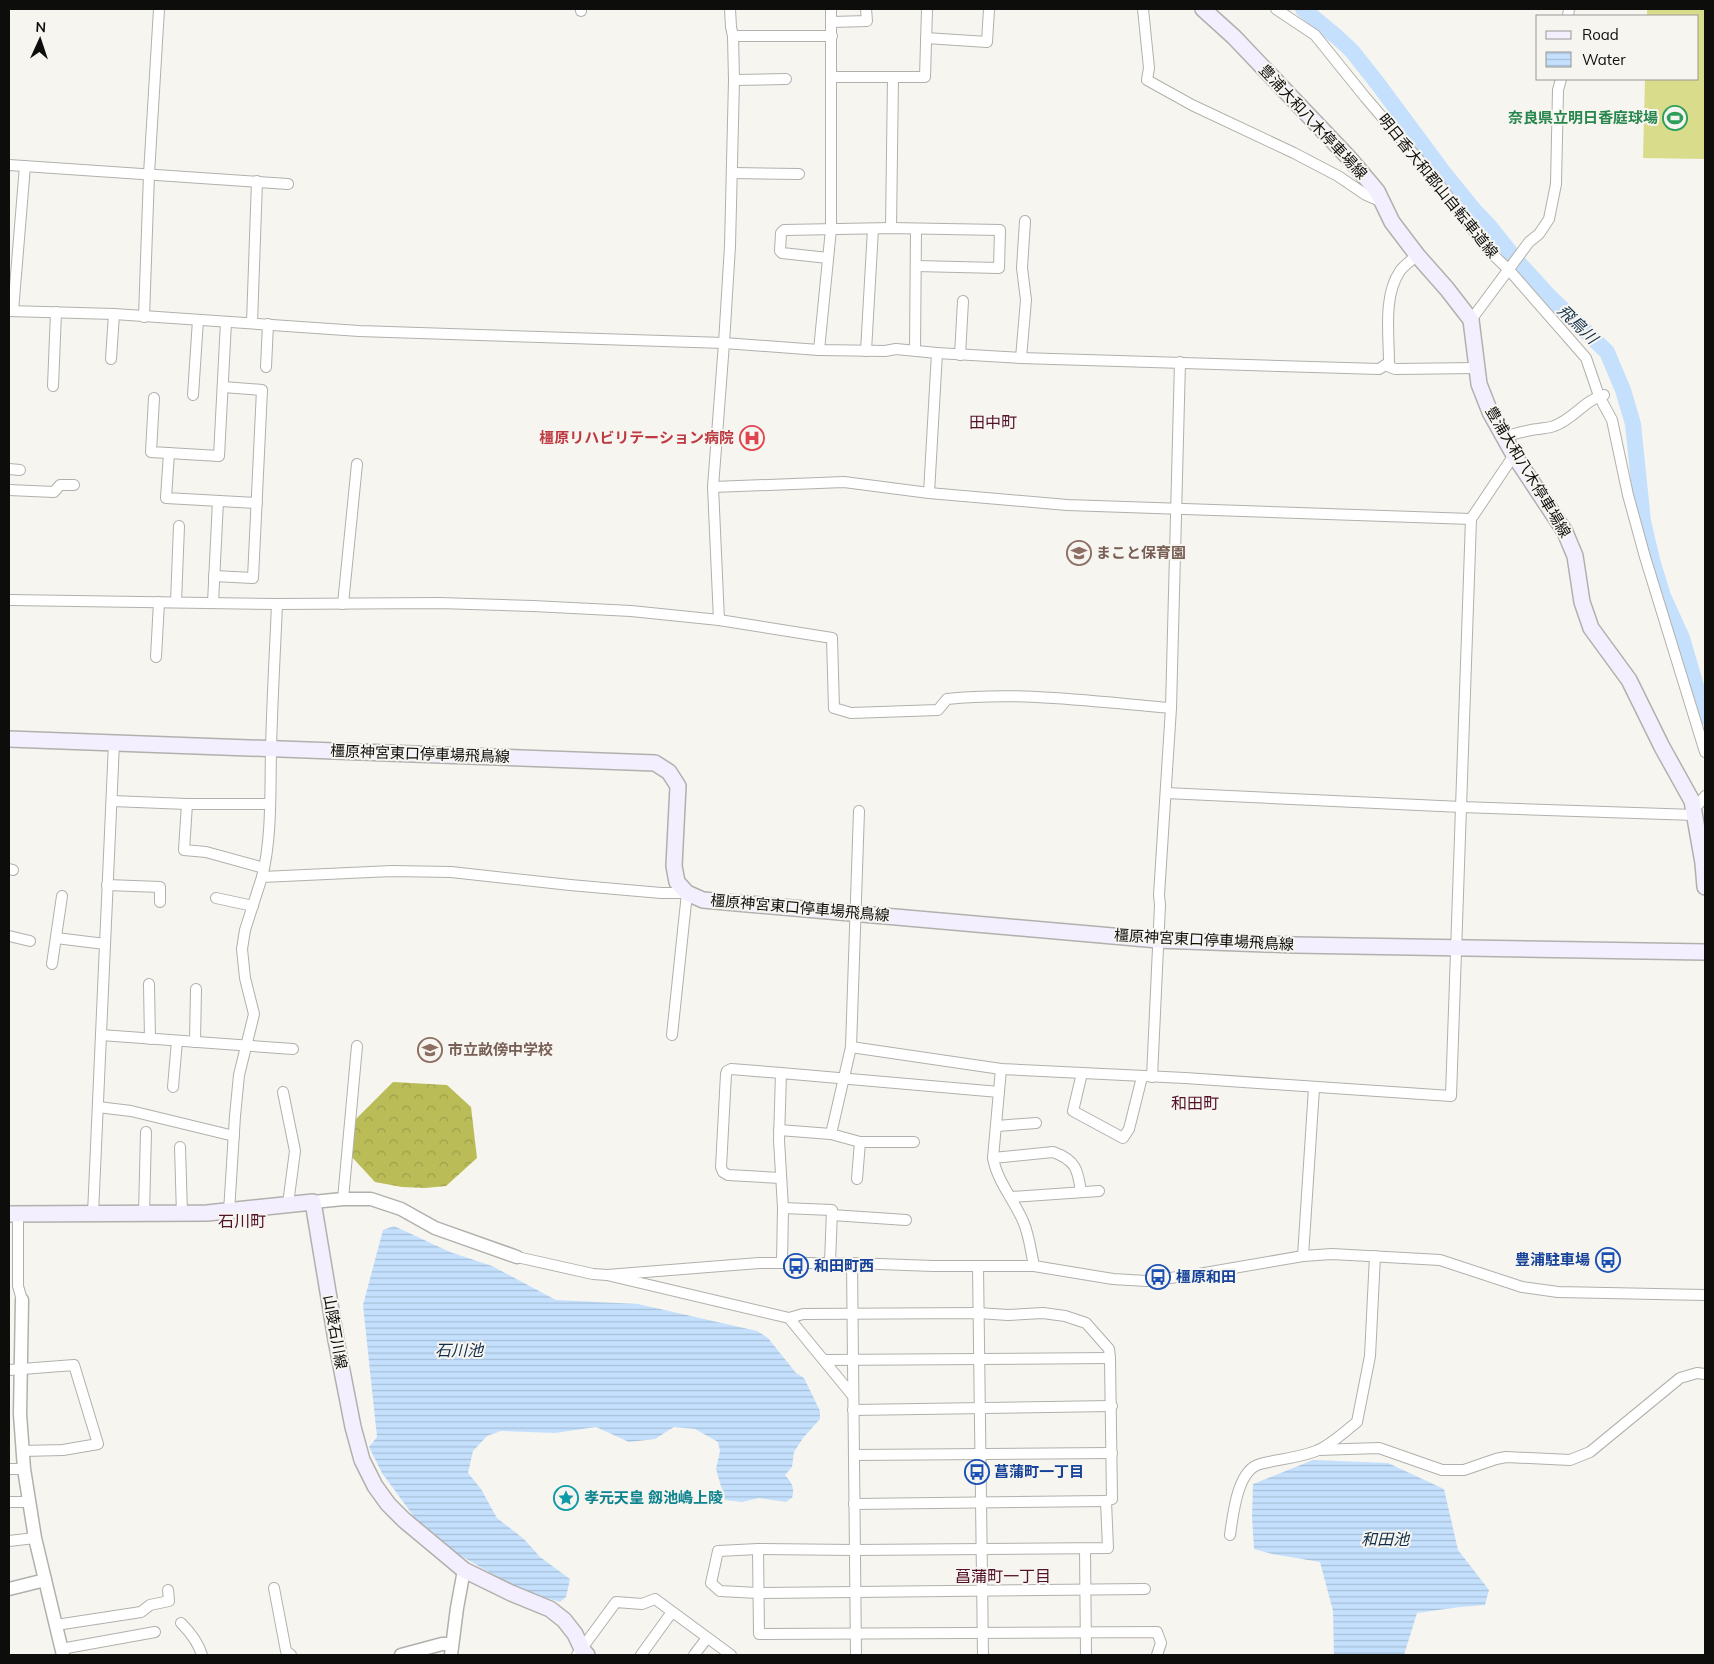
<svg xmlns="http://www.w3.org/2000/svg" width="1714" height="1664" font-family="Mulish,'Noto Sans JP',sans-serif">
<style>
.forest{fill:url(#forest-crowns)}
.pitch{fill:#d9dd8b}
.water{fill:url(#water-rules)}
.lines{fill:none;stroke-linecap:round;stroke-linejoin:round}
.river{stroke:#c4e0fd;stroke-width:16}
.minor-casing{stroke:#b2b0ac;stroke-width:12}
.tertiary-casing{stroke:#b2b0ac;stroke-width:15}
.secondary-casing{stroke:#b2b0ac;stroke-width:18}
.minor{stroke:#fff;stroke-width:10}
.tertiary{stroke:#fff;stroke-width:12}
.secondary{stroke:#f4effe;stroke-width:15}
.labels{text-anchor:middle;stroke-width:4;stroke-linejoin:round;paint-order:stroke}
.leisure-label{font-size:15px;font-weight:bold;fill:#27864d;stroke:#f7f5f0;text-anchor:end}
.street-label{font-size:15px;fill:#0d0d0b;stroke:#f7f5f0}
.health-label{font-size:15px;font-weight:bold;fill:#be3a42;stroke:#f7f5f0;text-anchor:end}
.education-label{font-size:15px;font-weight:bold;fill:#785e54;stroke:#f7f5f0;text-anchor:start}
.transit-label{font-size:15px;font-weight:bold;fill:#164399;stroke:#f7f5f0;text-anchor:start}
.culture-label{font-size:15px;font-weight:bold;fill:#0d838f;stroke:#f7f5f0;text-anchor:start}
.water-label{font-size:16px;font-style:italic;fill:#112f4a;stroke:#f7f5f0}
.neighbourhood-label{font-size:16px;fill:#54112b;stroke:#f7f5f0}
</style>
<defs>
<pattern id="forest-crowns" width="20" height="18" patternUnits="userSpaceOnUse" patternTransform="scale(1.25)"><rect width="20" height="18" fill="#b9bc57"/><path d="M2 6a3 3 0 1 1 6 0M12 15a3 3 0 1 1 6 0" fill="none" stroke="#9ea04a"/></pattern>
<pattern id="water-rules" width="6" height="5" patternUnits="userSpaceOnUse" patternTransform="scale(1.25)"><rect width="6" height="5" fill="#c4e0fd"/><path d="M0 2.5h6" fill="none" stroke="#a7bfd8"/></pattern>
</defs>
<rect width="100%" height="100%" fill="#f7f5f0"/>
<polygon class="forest" points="393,1082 447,1085 471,1107 477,1158 446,1186 425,1188 402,1187 375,1182 351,1156 353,1122"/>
<polygon class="pitch" points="1647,9 1705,9 1705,159 1643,158 1645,79 1698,79 1698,16 1647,16"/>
<g class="water">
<path d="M394,1226L450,1252L492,1266L556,1300L638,1304L757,1331L768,1338L796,1373L804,1378L820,1411V1419L803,1438L794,1452L792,1467L785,1475C792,1483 795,1488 792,1498L786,1502L759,1498L742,1502L725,1500L716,1469L720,1451L718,1442L695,1429L674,1427L655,1439L629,1442L596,1427L555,1433L501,1431L487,1436L473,1451L468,1473L481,1489L497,1518L524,1539L540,1557L570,1579L566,1597L560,1602L520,1590L444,1546L423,1529L382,1473L369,1447L377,1437L363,1305L383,1230Z"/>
<polygon points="1313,1460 1388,1463 1444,1489 1458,1550 1489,1590 1485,1605 1460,1607 1417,1613 1404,1655 1334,1655 1333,1611 1320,1562 1272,1554 1254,1549 1252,1517 1253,1484"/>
</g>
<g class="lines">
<polyline class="river" points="1303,9 1337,37 1352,51 1378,84 1444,173 1474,210 1490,227 1518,262 1548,295 1607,352 1623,390 1633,424 1643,521 1652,560 1663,596 1682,638 1705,717"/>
<defs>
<g id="minor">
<polyline points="1143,9 1149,68 1147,80 1192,105 1294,153 1338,176 1366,195 1382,202"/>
<polyline points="1276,9 1315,35 1365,97 1435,179 1487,249 1509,270 1586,358 1599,396 1612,420 1628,495 1645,557 1705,752"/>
<polyline points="581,11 581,9"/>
<polyline points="1568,16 1569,9"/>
<polyline points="832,22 867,21 866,9"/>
<polyline points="733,36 832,36"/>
<polyline points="926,38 987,42 989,9"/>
<polyline points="832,77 925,77 927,9"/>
<polyline points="734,80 786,79"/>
<polyline points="9,165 288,184"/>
<polyline points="732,173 799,174"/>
<polyline points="891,228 893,77"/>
<polyline points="828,258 782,253 780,251 781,233 784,230 891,228 1000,230 999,268 916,266"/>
<path d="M9,311L114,314L359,331L724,343L819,350L885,351L896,349L937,353L1021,358L1379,369L1389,363C1389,334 1383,296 1400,271C1404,265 1412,260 1417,255"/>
<polyline points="13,311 25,166"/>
<polyline points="144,317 149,174 159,9"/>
<polyline points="1471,320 1529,242 1539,234 1549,219 1556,184 1558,90 1561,79"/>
<polyline points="252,323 257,181"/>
<polyline points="819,350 831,229 831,9"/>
<polyline points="915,350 916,229"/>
<polyline points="866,351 873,229"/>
<polyline points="960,355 963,301"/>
<polyline points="1021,358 1026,300 1022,268 1025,221"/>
<polyline points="111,359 114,314"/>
<polyline points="1385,365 1395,369 1476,368"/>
<polyline points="266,367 268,324"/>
<polyline points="53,386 56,312"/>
<polyline points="193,395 198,320"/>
<polyline points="154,398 151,452 219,456 226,322"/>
<path d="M1503,437C1515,434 1527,430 1538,429C1543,428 1549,428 1554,426C1573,420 1584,400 1604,395"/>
<polyline points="169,453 166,498 257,503"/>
<polyline points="9,469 20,470"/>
<polyline points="713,487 844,482 929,493 1067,505 1471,519"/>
<polyline points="9,490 54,492 60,485 74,485"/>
<polyline points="929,493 937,353"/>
<polyline points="214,576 253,578 262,390 223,387"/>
<path d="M9,600L277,604L439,603L533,606L631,611L719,620L832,638L834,708L851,713L938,710L947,699C1022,691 1097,702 1171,708"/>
<polyline points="176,602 179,526"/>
<polyline points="213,603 218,501"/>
<polyline points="343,604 357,464"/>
<polyline points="719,620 713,487 724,343 730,246 734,80 733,36 731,27 730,9"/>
<polyline points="156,657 159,602"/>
<polyline points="1166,793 1461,807 1695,815"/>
<polyline points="112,801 187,804 270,804"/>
<polyline points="187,804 184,850 206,852 264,868"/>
<polyline points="1694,810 1705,796"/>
<polyline points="9,869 13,870"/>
<path d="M262,877C272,839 270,790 271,751C272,702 275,653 277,604"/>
<polyline points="107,885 160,887 160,902"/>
<polyline points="216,898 253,906"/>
<polyline points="9,936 30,941"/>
<polyline points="56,938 105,944"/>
<polyline points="52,964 62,896"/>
<polyline points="149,984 150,1039"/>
<polyline points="101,1035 293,1049"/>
<polyline points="195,1042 196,989"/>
<polyline points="851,1047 1001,1069 1185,1078 1451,1096 1471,519 1514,455"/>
<path d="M1001,1069L993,1158C997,1181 1014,1200 1023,1221C1029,1234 1031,1252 1034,1266"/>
<polyline points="1082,1073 1073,1111 1123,1138 1129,1129 1142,1077"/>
<polyline points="1152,1077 1160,905 1159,895 1171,708 1180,362"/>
<polyline points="173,1087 177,1041"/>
<polyline points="283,1092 295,1151 288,1204"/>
<polyline points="98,1107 131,1111 234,1136"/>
<polyline points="997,1126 1036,1123"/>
<polyline points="779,1130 831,1134 860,1142 914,1142"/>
<polyline points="831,1134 851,1047 859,811"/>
<polyline points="180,1147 182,1214"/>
<path d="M993,1158L1053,1152C1076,1160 1078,1170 1081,1192"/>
<polyline points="781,1178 728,1175 723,1172 721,1167 726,1074 727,1071 731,1069 781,1073"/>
<polyline points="857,1179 860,1142"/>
<polyline points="1011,1197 1099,1191"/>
<polyline points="343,1199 357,1046"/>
<polyline points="783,1208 832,1210 830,1263"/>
<polyline points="229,1212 235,1116 239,1075 254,1014 245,978 242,949 245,930 262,877 392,871 451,872 570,885 661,893 687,893 672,1035"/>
<polyline points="18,1214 18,1286 22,1300"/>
<polyline points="93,1214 114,743"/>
<polyline points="144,1214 146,1132"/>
<polyline points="832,1215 906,1220"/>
<polyline points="1303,1256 1314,1088"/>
<polyline points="517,1257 593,1274 607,1275 759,1263 852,1263 933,1266 1034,1266 1113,1279 1146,1281 1193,1275 1303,1256 1332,1254 1440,1260 1522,1287 1558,1292 1705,1295"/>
<polyline points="782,1262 783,1208 779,1140 781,1073 999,1092"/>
<polyline points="852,1263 856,1655"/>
<polyline points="978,1266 983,1655"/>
<polyline points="607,1275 789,1318 803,1314 978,1313 1008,1315 1043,1313 1065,1316 1086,1323 1109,1349 1110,1358 1112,1499 1106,1501 1108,1548 854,1550 758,1549 718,1551 711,1583 720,1591 758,1593 1145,1589"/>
<polyline points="789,1318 853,1396"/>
<polyline points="824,1360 1110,1358"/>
<polyline points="9,1370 74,1365 98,1444 63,1450 22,1451"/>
<polyline points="853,1410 1112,1406"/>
<polyline points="1318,1450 1379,1448 1442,1470 1464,1470 1496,1459 1506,1457 1570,1460 1590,1452 1680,1378 1697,1373 1705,1374"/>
<polyline points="854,1455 1112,1453"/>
<polyline points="9,1469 24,1469"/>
<polyline points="9,1502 29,1502"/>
<polyline points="854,1504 1106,1501"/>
<path d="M1230,1535C1233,1515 1237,1470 1260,1464C1279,1459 1298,1458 1316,1451C1331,1445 1345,1431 1357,1422L1370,1356L1375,1256"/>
<polyline points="9,1541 35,1538"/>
<polyline points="758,1549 759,1634 1157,1632 1161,1643 1157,1655"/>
<polyline points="1085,1549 1086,1655"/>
<polyline points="274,1588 286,1651 291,1655"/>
<path d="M181,1623C191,1633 198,1642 202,1655"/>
<polyline points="56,1625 141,1612 150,1605 169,1601 168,1590"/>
<polyline points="61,1649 155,1632"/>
<polyline points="577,1655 616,1602 642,1604 655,1599 731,1655"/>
<polyline points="641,1655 672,1612"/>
<polyline points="694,1655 707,1638"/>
</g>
<g id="tertiary">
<polyline points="313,1202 343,1199 371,1199 401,1209 435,1228 517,1257"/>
<polyline points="22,1300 20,1414 24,1469 35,1538 63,1655"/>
<polyline points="9,1589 45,1580"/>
<polyline points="401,1655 442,1644 452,1644"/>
<polyline points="451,1655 457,1608 464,1570"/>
</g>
<g id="secondary">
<polyline points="1203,9 1234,37 1350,159 1377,191 1392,222 1417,255 1447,289 1471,320 1479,384 1490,412 1514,455 1565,532 1575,556 1582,602 1591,628 1629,680 1662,747 1692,801 1703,863 1705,887"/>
<polyline points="9,739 655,763 669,772 678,786 674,866 677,882 687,893 703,900 1158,940 1295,945 1705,952"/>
<polyline points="9,1214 207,1213 313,1202 336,1340 353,1427 362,1460 375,1486 388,1504 404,1520 464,1570 511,1593 550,1609 564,1620 575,1634 582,1649 587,1655"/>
</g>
</defs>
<use href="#minor" class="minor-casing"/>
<use href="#tertiary" class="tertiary-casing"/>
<use href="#secondary" class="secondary-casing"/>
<use href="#minor" class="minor"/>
<use href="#tertiary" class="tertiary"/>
<use href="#secondary" class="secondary"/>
</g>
<defs>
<symbol id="stadium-ring" viewBox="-11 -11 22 22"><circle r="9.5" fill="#f7f5f0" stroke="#2e9e5b" stroke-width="1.5"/><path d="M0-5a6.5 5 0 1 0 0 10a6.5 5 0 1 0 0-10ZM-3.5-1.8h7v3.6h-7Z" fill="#2e9e5b"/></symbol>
<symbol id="hospital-ring" viewBox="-11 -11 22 22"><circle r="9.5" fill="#f7f5f0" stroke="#e0444e" stroke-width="1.5"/><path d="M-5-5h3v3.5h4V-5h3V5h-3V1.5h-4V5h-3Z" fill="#e0444e"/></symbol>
<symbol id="school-ring" viewBox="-11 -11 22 22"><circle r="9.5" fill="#f7f5f0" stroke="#8d6e63" stroke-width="1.5"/><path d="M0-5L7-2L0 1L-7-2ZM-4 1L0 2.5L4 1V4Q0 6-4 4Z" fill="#8d6e63"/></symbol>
<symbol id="bus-ring" viewBox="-11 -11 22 22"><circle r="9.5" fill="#f7f5f0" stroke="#1a4fb4" stroke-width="1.5"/><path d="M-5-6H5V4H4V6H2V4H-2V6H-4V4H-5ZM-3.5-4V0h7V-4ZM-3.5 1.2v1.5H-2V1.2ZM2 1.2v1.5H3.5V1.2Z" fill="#1a4fb4"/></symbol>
<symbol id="sight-ring" viewBox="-11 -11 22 22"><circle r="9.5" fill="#f7f5f0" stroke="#0f9aa8" stroke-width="1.5"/><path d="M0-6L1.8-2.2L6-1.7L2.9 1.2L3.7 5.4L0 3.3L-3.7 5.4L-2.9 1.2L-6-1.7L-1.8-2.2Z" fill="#0f9aa8"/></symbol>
</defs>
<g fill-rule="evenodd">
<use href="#stadium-ring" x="1661" y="104" width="28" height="28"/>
<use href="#hospital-ring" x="738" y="424" width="28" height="28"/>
<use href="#school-ring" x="1065" y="539" width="28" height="28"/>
<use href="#school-ring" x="416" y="1036" width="28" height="28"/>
<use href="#bus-ring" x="1594" y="1246" width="28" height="28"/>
<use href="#bus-ring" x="782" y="1252" width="28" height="28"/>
<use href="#bus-ring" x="1144" y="1263" width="28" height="28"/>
<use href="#bus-ring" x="963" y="1458" width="28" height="28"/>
<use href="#sight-ring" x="552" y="1484" width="28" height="28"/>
</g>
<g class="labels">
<g class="leisure-label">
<text x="1658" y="123">奈良県立明日香庭球場</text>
</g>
<g class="street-label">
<text transform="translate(1313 122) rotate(47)" y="5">豊浦大和八木停車場線</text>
<text transform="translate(1438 186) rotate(51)" y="5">明日香大和郡山自転車道線</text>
<text transform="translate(1528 472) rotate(59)" y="5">豊浦大和八木停車場線</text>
<text transform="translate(420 754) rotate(2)" y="5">橿原神宮東口停車場飛鳥線</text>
<text transform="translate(800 908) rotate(5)" y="5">橿原神宮東口停車場飛鳥線</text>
<text transform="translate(1204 940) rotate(3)" y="5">橿原神宮東口停車場飛鳥線</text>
<text transform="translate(335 1332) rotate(80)" y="5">山陵石川線</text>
</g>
<g class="health-label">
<text x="734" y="443">橿原リハビリテーション病院</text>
</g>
<g class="education-label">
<text x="1096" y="558">まこと保育園</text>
<text x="448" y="1055">市立畝傍中学校</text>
</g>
<g class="transit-label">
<text x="1590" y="1265" text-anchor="end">豊浦駐車場</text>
<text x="814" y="1271">和田町西</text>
<text x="1176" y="1282">橿原和田</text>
<text x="994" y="1477">菖蒲町一丁目</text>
</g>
<g class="culture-label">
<text x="584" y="1503">孝元天皇 劔池嶋上陵</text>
</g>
<g class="water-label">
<text transform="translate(1578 324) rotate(44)" y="6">飛鳥川</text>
<text x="459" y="1356">石川池</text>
<text x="1385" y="1545">和田池</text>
</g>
<g class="neighbourhood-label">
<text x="993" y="428">田中町</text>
<text x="1195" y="1109">和田町</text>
<text x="242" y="1227">石川町</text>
<text x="1003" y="1582">菖蒲町一丁目</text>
</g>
</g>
<rect width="1714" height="1664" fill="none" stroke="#0d0d0b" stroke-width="20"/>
<rect x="1536" y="15" width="162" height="65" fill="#f7f5f0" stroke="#999894"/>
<rect x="1546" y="31" width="25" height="8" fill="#f4effe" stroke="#999894"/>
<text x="1582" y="40" font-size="15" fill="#0d0d0b">Road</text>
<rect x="1546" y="52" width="25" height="15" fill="url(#water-rules)" stroke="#999894"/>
<text x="1582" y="65" font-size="15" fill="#0d0d0b">Water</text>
<g transform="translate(40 40) rotate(3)" stroke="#f7f5f0" stroke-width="4" paint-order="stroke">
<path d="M0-4L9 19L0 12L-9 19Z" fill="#0d0d0b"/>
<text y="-8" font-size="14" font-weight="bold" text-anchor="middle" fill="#0d0d0b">N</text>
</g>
</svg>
